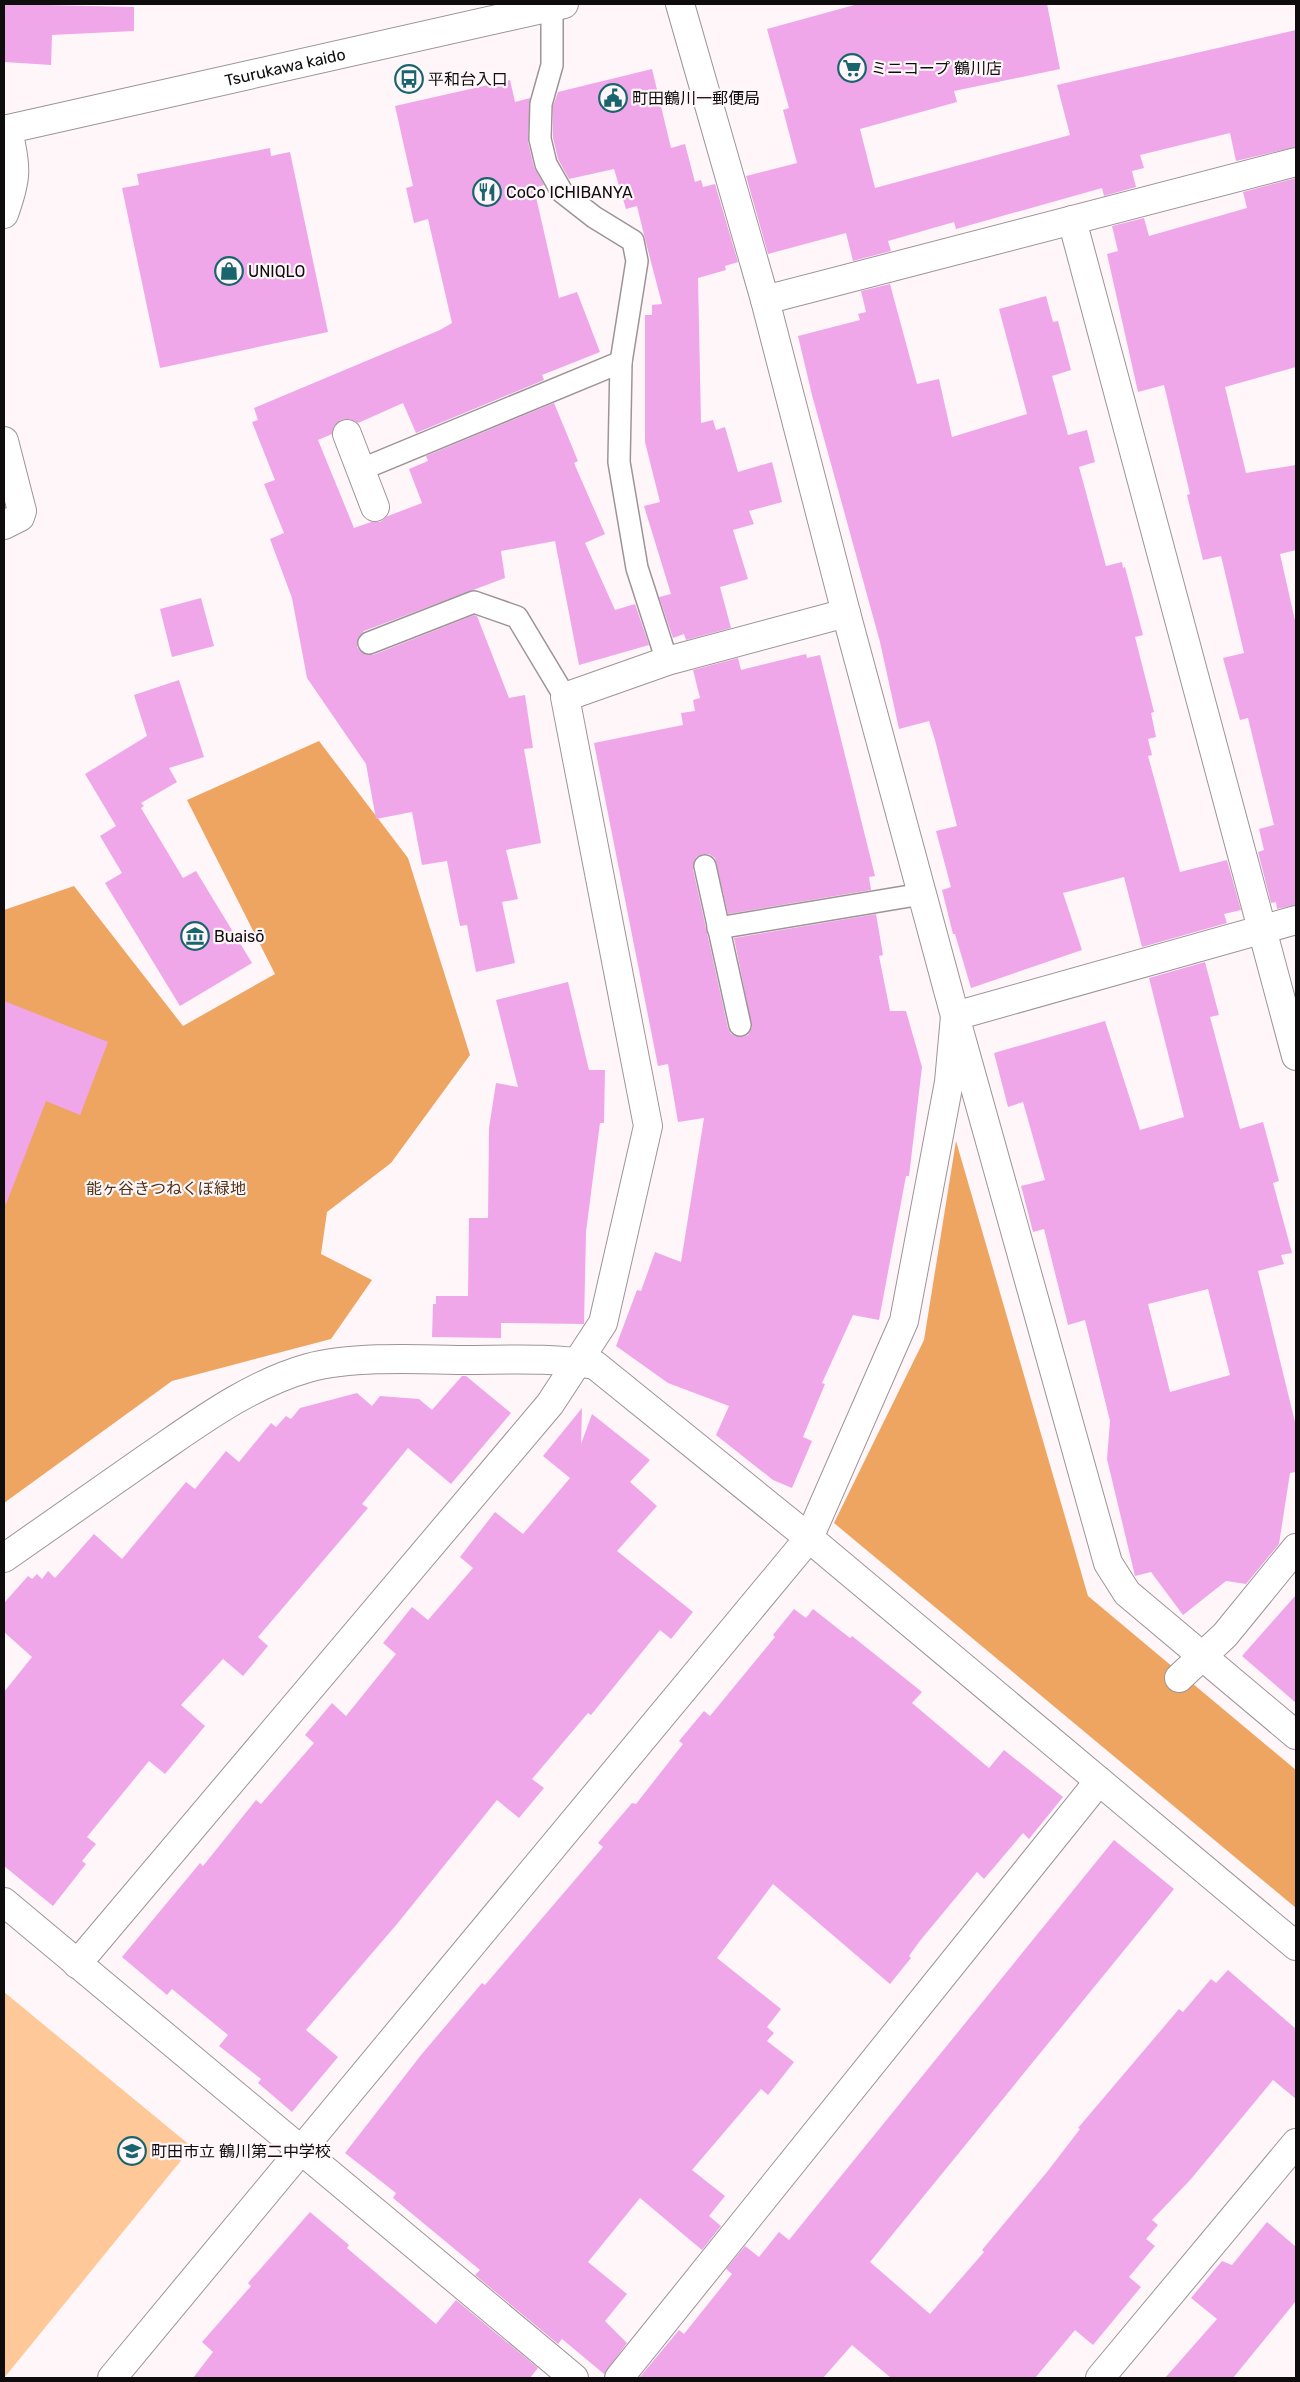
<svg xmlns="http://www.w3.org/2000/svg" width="1300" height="2382" font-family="Rubik,'Noto Sans JP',sans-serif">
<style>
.green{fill:#fec898}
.forest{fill:#eea561}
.building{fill:#f0a7ea;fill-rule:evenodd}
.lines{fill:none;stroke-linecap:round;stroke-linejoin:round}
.lane-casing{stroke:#9e9497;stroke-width:24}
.street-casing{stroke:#9e9497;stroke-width:30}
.secondary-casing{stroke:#9e9497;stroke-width:30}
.lane{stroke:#fff;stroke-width:21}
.street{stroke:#fff;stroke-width:28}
.secondary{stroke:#fff;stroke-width:28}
.labels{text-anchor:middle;stroke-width:4.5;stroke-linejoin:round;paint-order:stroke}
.street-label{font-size:16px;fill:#0f0c0d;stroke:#fef6f8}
.poi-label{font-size:16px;fill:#0f0c0d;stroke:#fef6f8;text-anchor:start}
.park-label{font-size:16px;fill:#4f3215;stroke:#fef6f8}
</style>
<rect width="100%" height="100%" fill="#fef6f8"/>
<polygon class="green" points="4,1992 192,2147 4,2378"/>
<g class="forest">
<polygon points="319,741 408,858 470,1055 391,1163 327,1212 321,1254 372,1280 331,1339 172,1381 4,1503 4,910 74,886 183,1026 275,974 187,800"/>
<polygon points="956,1141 1088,1596 1296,1770 1296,1908 834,1523 924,1340"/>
</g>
<g class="building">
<polygon points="4,4 134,7 134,31 52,35 51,65 4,62"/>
<polygon points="858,4 1047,4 1060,69 954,91 957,102 860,129 875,188 1070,135 1057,85 1296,30 1296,147 1236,161 1230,133 1140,155 1144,168 1132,171 1136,187 1104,196 1102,188 956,229 954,222 888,241 891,251 853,261 846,233 768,254 746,176 797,163 783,110 789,108 767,29"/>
<polygon points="652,69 671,148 685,144 695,182 701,180 703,187 715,184 738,262 725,266 726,270 698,278 701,423 713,420 716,430 725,427 738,472 772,462 782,502 749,511 754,524 733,530 748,579 720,587 731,628 686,640 684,634 673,638 659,597 671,594 644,506 660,502 645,442 645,315 652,315 652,305 662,304 645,239 637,206 626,209 614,169 569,179 558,159 553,138 553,106 558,92"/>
<polygon points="510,80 515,102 530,98 528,142 534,167 544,185 534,188 559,298 577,292 600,352 542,375 544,380 416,433 403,403 358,423 350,419 341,420 335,425 332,434 318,440 354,528 371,522 380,522 388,516 422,503 409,469 428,461 426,456 554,403 578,461 574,463 605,534 585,543 615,610 635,604 649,645 579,665 555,541 501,551 505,578 364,631 359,636 357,647 361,652 373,655 474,615 477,616 509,698 525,695 533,748 524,749 541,843 506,850 518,899 502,902 515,963 476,972 467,925 460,926 447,861 422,865 412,812 376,819 366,764 307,678 292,598 270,539 284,533 264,484 275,480 252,422 258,420 254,408 440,330 452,323 428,219 414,223 406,188 413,186 395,106"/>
<polygon points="270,148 271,156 290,152 328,332 160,368 122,188 139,185 137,174"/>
<polygon points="1296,178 1296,367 1225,387 1246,473 1296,465 1296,550 1280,554 1296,625 1296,905 1277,909 1276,902 1271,903 1258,852 1264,850 1259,829 1274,825 1248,718 1240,720 1223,658 1244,653 1221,556 1203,560 1187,495 1190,494 1164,385 1138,392 1107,254 1118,251 1112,226 1144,218 1149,236 1247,208 1243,192"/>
<polygon points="890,284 917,384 939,379 952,437 1027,414 999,309 1046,296 1053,322 1058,321 1071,370 1052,376 1068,435 1087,430 1095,462 1079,467 1106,566 1122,562 1123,568 1125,567 1143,635 1135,637 1154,712 1151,713 1156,737 1148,739 1152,755 1148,756 1180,872 1227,860 1241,910 1224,914 1227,923 1142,947 1124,877 1063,893 1082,950 971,988 955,934 953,934 942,890 951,887 936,831 957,826 935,740 929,721 899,729 880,642 812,395 798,336 860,320 858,314 866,312 861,291"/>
<polygon points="201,598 214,646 172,657 160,609"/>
<polygon points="806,654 807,658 820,655 875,876 869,877 871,890 728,914 715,858 709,854 703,854 696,857 693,869 728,1028 731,1034 742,1037 748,1035 752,1028 734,938 876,914 883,955 879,956 890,1011 906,1011 922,1067 909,1176 906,1176 879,1320 853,1315 822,1383 825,1384 803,1437 812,1441 792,1488 773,1480 716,1435 729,1406 668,1383 616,1346 637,1290 641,1291 655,1252 681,1262 704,1118 678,1122 668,1064 658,1066 594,743 683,725 681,713 695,711 693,700 700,698 693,670 738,658 741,670"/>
<polygon points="179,680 204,757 169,768 177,782 141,803 144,806 141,808 183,878 196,871 252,963 180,1006 105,883 122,873 100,836 116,826 85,774 147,736 134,695"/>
<path d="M1205,962L1219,1015L1210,1017L1240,1129L1263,1122L1279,1181L1273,1183L1292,1253L1281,1255L1284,1264L1258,1271L1296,1426V1472L1290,1473L1279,1544L1246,1584L1226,1581L1183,1615L1151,1572L1135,1576L1107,1459L1110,1421L1085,1320L1068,1325L1044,1229L1033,1232L1021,1186L1045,1180L1023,1102L1008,1107L994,1053L1105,1021L1140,1130L1184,1117L1149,978ZM1208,1289L1230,1375L1170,1392L1148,1304Z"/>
<polygon points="568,982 589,1070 605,1070 604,1123 600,1123 586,1232 584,1324 501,1323 501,1338 432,1337 433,1304 436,1304 436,1296 468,1296 469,1218 488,1218 489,1128 496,1083 518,1087 496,1000"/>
<polygon points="4,1001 108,1042 80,1115 46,1101 6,1204 4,1203"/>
<polygon points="462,1376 466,1376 511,1413 451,1484 408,1448 362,1504 368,1508 258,1637 268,1646 243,1676 223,1659 181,1705 205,1726 165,1774 149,1761 87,1837 96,1844 82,1861 86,1864 53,1906 4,1866 4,1692 32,1657 4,1632 4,1603 28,1576 32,1579 37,1574 42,1579 48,1571 55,1578 94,1534 122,1559 186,1482 195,1489 226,1451 239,1462 271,1423 276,1427 286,1416 291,1419 300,1408 357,1393 372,1406 380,1396 419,1399 432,1410"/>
<polygon points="582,1408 581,1444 592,1414 650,1460 630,1482 657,1506 617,1551 693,1612 671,1639 660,1630 591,1715 588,1713 532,1779 544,1788 519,1818 497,1800 397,1924 306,2030 338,2057 292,2112 258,2083 261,2079 219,2046 228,2035 172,1989 167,1995 122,1957 200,1863 203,1866 256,1800 261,1804 314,1743 305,1735 332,1703 346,1716 396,1654 383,1643 412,1607 428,1620 473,1568 460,1557 495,1512 523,1534 570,1478 543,1456"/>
<polygon points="1296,1595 1296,1703 1242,1656"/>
<polygon points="794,1609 806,1618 813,1609 850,1638 852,1636 922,1692 912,1703 989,1768 1004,1750 1063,1797 1029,1839 1023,1833 984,1879 977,1872 919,1942 909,1956 911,1958 890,1984 773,1884 717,1958 781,2009 767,2027 774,2033 767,2041 794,2062 768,2095 761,2089 692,2170 725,2196 709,2216 721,2226 702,2250 640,2198 588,2262 627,2294 605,2321 627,2343 604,2374 562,2339 558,2344 475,2275 480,2270 393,2198 396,2193 345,2153 421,2055 482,1983 485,1985 603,1847 598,1843 632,1803 636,1804 683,1744 679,1741 704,1711 710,1716 775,1637 773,1635"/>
<polygon points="1114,1840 1174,1889 870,2262 930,2314 984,2252 982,2250 1047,2172 1080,2129 1078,2128 1179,2009 1183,2012 1211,1979 1216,1983 1228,1970 1296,2029 1296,2099 1273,2080 1191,2179 1152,2220 1158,2225 1146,2239 1155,2246 1129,2277 1141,2287 1093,2345 1075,2330 1035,2378 891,2378 852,2345 823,2378 639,2378 679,2330 684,2334 732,2274 726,2269 745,2246 759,2257 779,2232 789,2240"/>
<polygon points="310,2212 349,2245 347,2248 436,2324 456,2300 538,2368 530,2378 193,2378 213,2352 202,2342 251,2286 248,2283"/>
<polygon points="1267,2222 1296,2247 1296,2301 1233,2378 1165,2378 1217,2319 1191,2298 1222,2261 1232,2265"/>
</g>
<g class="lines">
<defs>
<g id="lane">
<polyline points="552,7 552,65 541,104 540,139 546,164 562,192 594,217 633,241 637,261 621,362 619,462 637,568 667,661"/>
<polyline points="360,470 621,362"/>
<polyline points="369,643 474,602 517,617 565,697"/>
<polyline points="705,866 740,1025"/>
<polyline points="718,928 922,894"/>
</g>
<g id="street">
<polyline points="680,4 765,300 846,613 955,1016 1108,1563 1127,1593 1296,1735"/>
<path d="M4,214C18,175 16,169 8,129"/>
<polyline points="1072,220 1296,1056"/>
<polyline points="765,300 1296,162"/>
<polyline points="347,434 375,507"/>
<polyline points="4,441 22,511 20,517 4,525"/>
<path d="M4,1558C51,1525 99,1492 147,1458C197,1424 248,1385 308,1368C353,1356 416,1359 463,1360C507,1360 552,1357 595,1365L809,1538L1296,1946"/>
<polyline points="1179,1678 1225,1635 1296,1548"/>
<polyline points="4,1902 574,2378"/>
<polyline points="77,1964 550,1404 603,1323 648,1126 565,697 667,661 846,613"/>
<polyline points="112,2378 809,1538 904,1321 949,1082 955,1016 1296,920"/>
<polyline points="619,2378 1099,1781"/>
<polyline points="1100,2378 1296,2143"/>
</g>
<g id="secondary">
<path id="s1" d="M4,130L564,4"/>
</g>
</defs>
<use href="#lane" class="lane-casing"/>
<use href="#street" class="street-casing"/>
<use href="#secondary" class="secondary-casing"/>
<use href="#lane" class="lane"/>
<use href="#street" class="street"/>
<use href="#secondary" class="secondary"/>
</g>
<defs>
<symbol id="supermarket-ring" viewBox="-11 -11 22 22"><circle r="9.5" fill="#fef6f8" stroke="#18656d" stroke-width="1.5"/><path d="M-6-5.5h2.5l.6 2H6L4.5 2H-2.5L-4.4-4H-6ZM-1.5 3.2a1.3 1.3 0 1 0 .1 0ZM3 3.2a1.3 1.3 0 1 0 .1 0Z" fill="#18656d"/></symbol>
<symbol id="bus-ring" viewBox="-11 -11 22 22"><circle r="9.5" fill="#fef6f8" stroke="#18656d" stroke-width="1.5"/><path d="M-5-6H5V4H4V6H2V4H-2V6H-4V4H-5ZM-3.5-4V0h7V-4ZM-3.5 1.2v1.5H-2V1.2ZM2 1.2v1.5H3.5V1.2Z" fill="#18656d"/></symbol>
<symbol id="civic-ring" viewBox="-11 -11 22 22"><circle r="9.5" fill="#fef6f8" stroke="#18656d" stroke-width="1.5"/><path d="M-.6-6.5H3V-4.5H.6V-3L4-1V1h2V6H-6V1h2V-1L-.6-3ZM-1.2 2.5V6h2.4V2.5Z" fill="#18656d"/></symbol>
<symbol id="restaurant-ring" viewBox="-11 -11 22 22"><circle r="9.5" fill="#fef6f8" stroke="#18656d" stroke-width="1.5"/><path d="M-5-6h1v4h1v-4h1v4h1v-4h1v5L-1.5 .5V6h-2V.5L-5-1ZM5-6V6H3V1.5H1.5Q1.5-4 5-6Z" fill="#18656d"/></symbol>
<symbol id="shop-ring" viewBox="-11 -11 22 22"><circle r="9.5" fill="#fef6f8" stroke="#18656d" stroke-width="1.5"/><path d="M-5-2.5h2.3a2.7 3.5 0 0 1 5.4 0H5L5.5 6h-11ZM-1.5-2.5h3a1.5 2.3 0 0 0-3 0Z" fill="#18656d"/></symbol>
<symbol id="museum-ring" viewBox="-11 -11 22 22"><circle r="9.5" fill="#fef6f8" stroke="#18656d" stroke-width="1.5"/><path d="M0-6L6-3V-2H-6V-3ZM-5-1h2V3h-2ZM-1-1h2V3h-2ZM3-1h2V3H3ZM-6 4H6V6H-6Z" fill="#18656d"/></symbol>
<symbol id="school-ring" viewBox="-11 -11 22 22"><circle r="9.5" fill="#fef6f8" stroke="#18656d" stroke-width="1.5"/><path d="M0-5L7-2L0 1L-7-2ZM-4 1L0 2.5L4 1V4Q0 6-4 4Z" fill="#18656d"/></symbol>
</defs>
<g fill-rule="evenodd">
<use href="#supermarket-ring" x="836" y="52" width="32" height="32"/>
<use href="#bus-ring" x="393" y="63" width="32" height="32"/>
<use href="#civic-ring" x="597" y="82" width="32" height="32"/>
<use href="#restaurant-ring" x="471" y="176" width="32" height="32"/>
<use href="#shop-ring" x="213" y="255" width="32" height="32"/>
<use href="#museum-ring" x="179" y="920" width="32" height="32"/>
<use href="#school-ring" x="116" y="2135" width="32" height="32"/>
</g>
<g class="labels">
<g class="street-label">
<text dy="6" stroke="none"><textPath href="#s1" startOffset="288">Tsurukawa kaido</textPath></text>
</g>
<g class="poi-label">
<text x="871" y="74">ミニコープ 鶴川店</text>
<text x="428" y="85">平和台入口</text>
<text x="632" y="104">町田鶴川一郵便局</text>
<text x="506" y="198">CoCo ICHIBANYA</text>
<text x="248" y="277">UNIQLO</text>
<text x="214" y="942">Buaisō</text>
<text x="151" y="2157">町田市立 鶴川第二中学校</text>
</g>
<g class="park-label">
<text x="166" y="1194">能ヶ谷きつねくぼ緑地</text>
</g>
</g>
<rect width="1300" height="2382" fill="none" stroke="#0f0c0d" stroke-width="10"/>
</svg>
